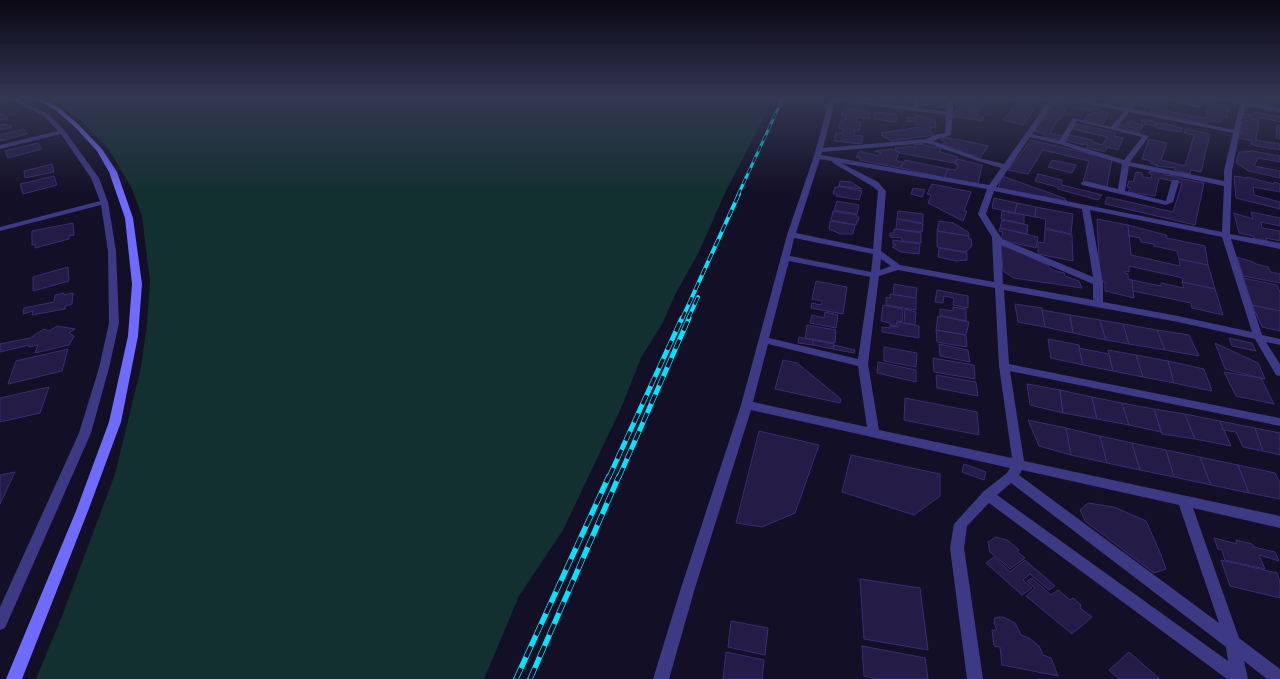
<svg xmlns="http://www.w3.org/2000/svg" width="1280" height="679" font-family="'Source Sans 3',sans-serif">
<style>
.green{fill:#12302f}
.building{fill:#241b47;stroke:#3b2d73}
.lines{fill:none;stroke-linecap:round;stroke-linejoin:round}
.street{fill:#3d3a85;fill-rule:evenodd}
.secondary{fill:#6f6bff;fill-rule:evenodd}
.rail-far3-casing{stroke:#00e5ff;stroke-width:3}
.rail-far2-casing{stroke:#00e5ff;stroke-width:4}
.rail-far1-casing{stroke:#00e5ff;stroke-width:5}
.rail-casing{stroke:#00e5ff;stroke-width:5.5}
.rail-far3{stroke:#130f26;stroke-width:2;stroke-dasharray:6;stroke-linecap:butt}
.rail-far2{stroke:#130f26;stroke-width:2.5;stroke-dasharray:8;stroke-linecap:butt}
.rail-far1{stroke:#130f26;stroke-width:3.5;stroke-dasharray:10;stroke-linecap:butt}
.rail{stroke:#130f26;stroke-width:4;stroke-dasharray:12;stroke-linecap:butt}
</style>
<rect width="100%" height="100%" fill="#130f26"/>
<polygon class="green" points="49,98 774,98 724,195 699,252 676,293 663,322 641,358 622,406 563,530 519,596 484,679 36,679 62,616 115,474 141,367 147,324 150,281 142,216 132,189 110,151 82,121"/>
<g class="building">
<polygon points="853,98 900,98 900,100 909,101 909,103 905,103 905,104 887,102 888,101 882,100 881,102 853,99"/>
<polygon points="935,98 948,98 949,99 944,98 944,100 949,100 949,108 930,107 931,105 922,104 922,100 930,101 930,99"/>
<polygon points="999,98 1030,98 1042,100 1037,106 1033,105 1030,108 1034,109 1030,116 1026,115 1024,117 1028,118 1023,125 1003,120 1009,113 1015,113 1010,112 1015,105 1018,106 1021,102 1012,100 1014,99"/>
<polygon points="1074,98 1093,98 1103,100 1106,98 1124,98 1118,99 1122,101 1118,104 1111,103 1106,104"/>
<polygon points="1143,98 1164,100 1161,105 1158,105 1162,110 1198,117 1206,118 1208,113 1206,112 1208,108 1213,109 1211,108 1213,107 1172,98 1193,98 1212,101 1218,103 1220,106 1228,107 1230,111 1227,111 1227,117 1221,118 1220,119 1223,119 1219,122 1211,121 1208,123 1201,123 1151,112 1152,110 1155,111 1157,108 1140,106 1141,103 1144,104 1146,101 1142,100"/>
<polygon points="1229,98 1257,98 1280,102 1280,107"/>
<polygon points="966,100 985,104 979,111 972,111 978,113 976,115 984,117 982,121 951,116 958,108 964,108 959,107"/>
<polygon points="1065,102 1071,102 1100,107 1099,110 1092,109 1091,111 1067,106 1068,104 1064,104"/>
<polygon points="1054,103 1066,107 1064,110 1066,110 1060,120 1058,120 1050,133 1063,136 1060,141 1043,137 1045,134 1034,131 1040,125 1038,124 1040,121 1043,121 1044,118 1042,118 1044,114 1048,115 1049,112 1046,112 1048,108 1051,109 1052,106 1050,106 1051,104"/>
<polygon points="843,108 868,111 868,113 870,113 869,119 857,117 856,121 861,122 859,131 855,130 854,135 863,136 861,144 834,141 836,133 842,133 843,129 838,128 841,120 845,120 846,116 841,115"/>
<polygon points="1099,111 1109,113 1103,124 1084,120 1088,114 1092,115 1094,112 1099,113"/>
<polygon points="875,112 897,114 896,122 874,119"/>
<polygon points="1255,112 1280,117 1280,122 1259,117 1259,121 1241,117 1241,115 1244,115 1244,114 1255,114"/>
<polygon points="4,113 8,119 0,120 0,114"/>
<polygon points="916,115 935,120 936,128 931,127 930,132 934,135 891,141 881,135 883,135 881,133 920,127 920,125 916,125 915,122 906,121 907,117 915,118"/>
<polygon points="1147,119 1157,123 1156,126 1144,124 1145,122 1141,121 1142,120"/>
<polygon points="1245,120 1259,123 1256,140 1280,144 1280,150 1257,146 1251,144 1252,141 1236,137 1237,133 1242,134 1242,132 1238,131 1239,127 1243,127 1243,124 1241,124 1242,121 1245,122"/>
<polygon points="1127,121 1135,121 1134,123 1143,125 1141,130 1129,127 1127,129 1140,132 1139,135 1118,128 1120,125 1129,125 1130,124 1126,123"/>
<polygon points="1158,123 1163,124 1163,123 1182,128 1181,132 1157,128"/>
<polygon points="6,124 8,126 11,125 12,127 0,130 0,125"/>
<polygon points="1076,124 1109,131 1116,133 1114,136 1123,138 1118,150 1107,147 1105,152 1086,147 1088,145 1083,144 1083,145 1066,140 1069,135 1093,140 1092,142 1103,145 1107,137 1073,129"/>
<polygon points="1277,125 1280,125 1280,139 1276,138"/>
<polygon points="24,129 27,134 0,141 0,135"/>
<polygon points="1185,129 1210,134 1201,172 1191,170 1190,174 1175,170 1175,168 1156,166 1157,165 1150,163 1151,161 1142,159 1149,139 1167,143 1161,160 1185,166 1194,135 1184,133"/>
<polygon points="944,137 956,140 957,139 988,146 981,157 961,153 963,151 958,150 959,149 943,145 945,141 941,140"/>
<polygon points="1031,140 1112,159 1107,187 1083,182 1089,161 1043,150 1028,174 1008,170"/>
<polygon points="38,143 42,149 8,158 5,151"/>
<polygon points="921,144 941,149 940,152 958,157 954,163 900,153 896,150 895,148 910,146 915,148 914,145"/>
<polygon points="892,149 899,152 896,161 903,162 900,168 859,160 861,158 856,157 860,151 877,156 881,153 875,151"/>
<polygon points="1253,151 1280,156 1280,162 1258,158 1254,166 1280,171 1280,178 1249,171 1236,163 1239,152"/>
<polygon points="957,159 982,165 978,184 944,178 948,169 956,170 958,165 955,164"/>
<polygon points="905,160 948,169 944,178 901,168"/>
<polygon points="1052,160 1076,165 1072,173 1048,167"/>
<polygon points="52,164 54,172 25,178 24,171"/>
<polygon points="1149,171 1164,173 1165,175 1174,176 1182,179 1204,183 1195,225 1105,204 1107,197 1173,212 1182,183 1159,178 1155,196 1128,192 1130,188 1127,187 1129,181 1133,182 1136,172 1142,173 1143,177 1151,178 1152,175 1149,173"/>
<polygon points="1038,174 1062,180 1062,185 1102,195 1098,200 1058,189 1057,187 1035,181"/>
<polygon points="54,176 57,185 23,194 20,184"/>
<polygon points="1002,176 1064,198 1067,201 998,188"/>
<polygon points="1234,176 1247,178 1247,177 1274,184 1274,182 1280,184 1280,192 1253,187 1254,195 1280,202 1280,209 1236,198"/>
<polygon points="840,181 851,182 862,189 839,186"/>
<polygon points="932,184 971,192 964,211 967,211 963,221 928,203 931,195 927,194"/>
<polygon points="838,186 862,191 859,200 836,196 837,194 833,194 835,187 838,188"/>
<polygon points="913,188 925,190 922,197 911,194"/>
<polygon points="994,198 1017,203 1015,213 992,208"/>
<polygon points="837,201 859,205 857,214 834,210"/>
<polygon points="1017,203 1036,207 1035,217 1015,213"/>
<polygon points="1036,207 1073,214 1071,234 1045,228 1046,219 1035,217"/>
<polygon points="833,211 857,215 857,217 859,217 858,221 857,221 856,225 831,220"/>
<polygon points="898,211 923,214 923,223 897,219"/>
<polygon points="1002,211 1024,215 1024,224 1001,219"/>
<polygon points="1251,212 1280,218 1280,226 1261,222 1262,228 1280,231 1280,241 1266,238 1267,241 1254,239 1253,236 1239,233 1234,213 1253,219"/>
<polygon points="897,219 923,224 922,232 896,229"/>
<polygon points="1097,219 1128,225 1131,255 1180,266 1179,259 1208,265 1215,289 1182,282 1183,278 1129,266 1129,272 1125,271 1125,273 1128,274 1128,279 1132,280 1134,298 1105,291 1105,282 1100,281"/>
<polygon points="1002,220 1028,225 1027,234 1000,228"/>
<polygon points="830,221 855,225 853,234 841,234 831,230 829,229"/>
<polygon points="939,221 953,223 968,232 969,236 937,231"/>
<polygon points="73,223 74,235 69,236 69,239 35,248 35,244 32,245 32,231"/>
<polygon points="1128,225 1166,235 1167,238 1205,246 1208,265 1179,259 1177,251 1154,246 1154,244 1141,242 1140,238 1129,236"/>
<polygon points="1000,228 1038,237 1036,248 1001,240 1003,232 999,231"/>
<polygon points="894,229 921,233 921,243 902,241 902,238 890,237 890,233 894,233"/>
<polygon points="1045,229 1072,235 1073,261 1038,254 1038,242 1044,243"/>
<polygon points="937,231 969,236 969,239 971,239 972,246 966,252 937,247"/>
<polygon points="893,240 920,244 919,254 901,252 892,247 896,245 893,244"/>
<polygon points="1001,246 1007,246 1049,266 1049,268 1056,271 1064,273 1065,276 1079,281 1082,288 1014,278 1003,271"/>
<polygon points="939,248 967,253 967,260 956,261 938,257"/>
<polygon points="1237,257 1253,262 1256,264 1268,267 1271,272 1280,274 1280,283 1243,276"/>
<polygon points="68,267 69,281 33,291 33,277"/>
<polygon points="1243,278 1277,285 1280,292 1280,311 1252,305"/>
<polygon points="1132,280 1161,286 1161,283 1184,288 1182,282 1215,289 1223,315 1192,308 1191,303 1133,291"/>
<polygon points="816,281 847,287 843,314 811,308 812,303 821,305 822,301 812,299"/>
<polygon points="894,284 917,288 916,298 893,295"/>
<polygon points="937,290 968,296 968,308 953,305 954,298 944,296 943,303 935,302"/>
<polygon points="64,293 64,295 73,293 72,304 65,306 65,309 32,315 33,311 23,314 24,308 54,302 55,295"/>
<polygon points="890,294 916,298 916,310 886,305 886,297 890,298"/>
<polygon points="1015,304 1042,308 1045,327 1018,322"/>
<polygon points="883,305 903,309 902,322 897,321 896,326 890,325 890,323 881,321"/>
<polygon points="1252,305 1280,311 1280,331 1262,327"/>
<polygon points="953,307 966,309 966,321 940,315 940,309 953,311"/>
<polygon points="905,309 916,312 915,325 904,323"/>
<polygon points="1042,310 1070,315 1073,333 1045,327"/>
<polygon points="825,312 838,315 836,328 810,323 812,315 824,318"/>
<polygon points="1070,315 1100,320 1106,340 1073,333"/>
<polygon points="938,316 969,322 966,335 936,330"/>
<polygon points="1100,320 1123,324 1129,344 1106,340"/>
<polygon points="898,322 919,326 919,338 882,332 882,327 890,328 890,326 898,327"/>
<polygon points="1123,324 1157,330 1165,350 1129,344"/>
<polygon points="807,325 836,330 835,343 805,338"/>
<polygon points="57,326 75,329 69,333 74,336 69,345 35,353 38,345 29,347 29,345 0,352 0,344 30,338 44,329 49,331"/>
<polygon points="936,330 966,335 967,347 937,342"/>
<polygon points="1157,330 1189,335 1199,356 1165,350"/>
<polygon points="799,337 813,340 813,345 798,343"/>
<polygon points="1229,338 1252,343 1256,351 1232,346"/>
<polygon points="1048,339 1079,345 1083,365 1051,358"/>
<polygon points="813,340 834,344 833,349 813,345"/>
<polygon points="1215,343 1258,363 1265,379 1225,369"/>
<polygon points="939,344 968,350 970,362 940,356"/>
<polygon points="834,345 855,350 854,353 833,349"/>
<polygon points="884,347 917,353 916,367 884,361"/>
<polygon points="1079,348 1109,354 1113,371 1083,365"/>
<polygon points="68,349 62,371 8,384 16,361"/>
<polygon points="1108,350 1136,355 1143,377 1113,371"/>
<polygon points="1136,355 1168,361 1174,383 1143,377"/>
<polygon points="933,358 974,365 975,379 934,372"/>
<polygon points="783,360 797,363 841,399 840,403 775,389"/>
<polygon points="1168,361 1204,369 1212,391 1174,383"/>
<polygon points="878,362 916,370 916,382 877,373"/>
<polygon points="1224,372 1261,378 1274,404 1236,396"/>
<polygon points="936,375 976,382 978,396 937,388"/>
<polygon points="1027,384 1060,390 1063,413 1030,405"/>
<polygon points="49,387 40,413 0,422 0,398"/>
<polygon points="1060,390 1092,397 1097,419 1063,413"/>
<polygon points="1092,397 1122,403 1129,425 1097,419"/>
<polygon points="905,398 977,412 979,435 904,420"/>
<polygon points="1122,403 1154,409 1161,432 1129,425"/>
<polygon points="1154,409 1185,414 1195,439 1162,434"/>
<polygon points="1185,414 1220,421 1231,446 1195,439"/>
<polygon points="1028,420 1066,428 1071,455 1039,446"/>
<polygon points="1220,421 1255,428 1263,451 1243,447 1236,432 1223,430"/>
<polygon points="1066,428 1100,436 1107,463 1071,455"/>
<polygon points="1255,428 1280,433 1280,455 1263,451"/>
<polygon points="759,431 819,445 795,513 762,527 736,523"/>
<polygon points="1100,436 1132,443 1140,470 1107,463"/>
<polygon points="1132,443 1166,450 1174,477 1140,470"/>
<polygon points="1166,450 1200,457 1211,485 1174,477"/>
<polygon points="851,455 940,474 940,496 914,515 842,492"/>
<polygon points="1200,457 1238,465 1249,493 1211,485"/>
<polygon points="964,464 986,472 984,480 962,472"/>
<polygon points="1238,465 1275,473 1280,483 1280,499 1249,493"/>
<polygon points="15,472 0,504 0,475"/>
<polygon points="1088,503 1114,507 1146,521 1161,555 1166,569 1154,573 1085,521 1080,510"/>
<polygon points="996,537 1007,540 1019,550 1017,552 1025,558 1010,569 990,552 988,542"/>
<polygon points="1214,538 1237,544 1236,540 1252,544 1254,547 1275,552 1279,561 1259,555 1265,569 1225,560 1222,550 1218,549"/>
<polygon points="994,557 1010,572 1025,560 1055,586 1049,590 1030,574 1023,580 1032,588 1022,595 986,563"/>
<polygon points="1221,560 1277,573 1280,582 1280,598 1230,586"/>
<polygon points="1032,578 1051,595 1058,590 1070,600 1073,598 1081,605 1080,608 1092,617 1072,634 1026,596 1035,588 1027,581"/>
<polygon points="860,579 920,588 928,650 864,639"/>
<polygon points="998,617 1003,617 1015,623 1021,635 1029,638 1039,646 1043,655 1051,658 1058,676 1002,665 1000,647 994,646 992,630 997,630 994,623 995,618"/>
<polygon points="731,621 768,628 765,655 728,647"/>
<polygon points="862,646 925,658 928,679 877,679 864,676"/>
<polygon points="726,652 764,660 762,679 723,679"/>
<polygon points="1129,652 1160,679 1119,679 1109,670"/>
</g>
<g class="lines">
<g class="street">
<polygon points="8,98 15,98 48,114 65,131 99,178 108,202 116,251 119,323 109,368 91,433 5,628 0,630 0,607 79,433 99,368 109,323 108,251 101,205 0,231 0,227 100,201 91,178 61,134 0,149 0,145 58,131 44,116"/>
<path d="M830,98L913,107L914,98H920L919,108L947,112L948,98H954L951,135L933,141L979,158L1004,164L1048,102L1034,98H1057L1032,134L1059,141L1073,118L1111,127L1124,111L1069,100L1066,98H1077L1126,108L1133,98H1139L1132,109L1234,130L1240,104L1215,100L1212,98H1223L1280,108V112L1245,106L1232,171L1230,234L1280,243V249L1231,239L1262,335L1280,339V345L1266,342L1280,364V376L1276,375L1255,339L1178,322L1004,290L1009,364L1280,418V426L1010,371L1024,461L1280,516V528L1193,508L1239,638L1280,669V679H1267L1244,661L1248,679H1227L989,503L967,526L964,548L983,679H967L950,548L954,524L984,491L1007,473L1010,468L751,410L695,588L669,679H653L681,588L741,405L787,235L814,156ZM835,101L946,115L945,133L935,135L926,139L823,148ZM1129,112L1233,133L1224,171V181L1130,162L1149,136L1117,128ZM1077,121L1142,137L1124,160L1065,142ZM1030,137L1059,144L1122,164L1118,189L1085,181L1081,183L1082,185L1166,205L1173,202L1179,182L1178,180H1172L1166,201L1125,191L1129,166L1224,186L1222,232L996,187ZM927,143L975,160L1001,168L989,185L821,155L822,152ZM820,159L832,161L833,163L872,186L878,191L873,249L796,233ZM841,163L987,189L978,214L992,237L994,282L900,265L881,251L886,191L878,182ZM994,191L1082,209L1093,277L1002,239L986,214ZM1090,210L1222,237L1252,332L1178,316L1103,302V283ZM794,238L873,254L871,272L790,256ZM1001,245L1093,284V300L1003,284ZM881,259L891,266L880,270ZM789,261L870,277L858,359L769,338ZM898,270L995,288L999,366L1012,458L879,430L868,364L879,276ZM768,344L858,366L867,427L753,402ZM1022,470L1179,505L1219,623L1019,475ZM1011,483L1226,647L1228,661L997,495Z"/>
<polygon points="1158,98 1168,98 1202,106 1199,108"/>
</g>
<polygon class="secondary" points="32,98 39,98 58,107 78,124 102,149 117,172 133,218 142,284 138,336 121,422 88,511 22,679 6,679 76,511 109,422 128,336 132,284 125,218 109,172 97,151 74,126 54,109"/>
<defs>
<polyline id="rail-far3" points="738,195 783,98"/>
<g id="rail-far2">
<polyline points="682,319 739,194"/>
<polyline points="688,319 698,297"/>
</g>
<g id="rail-far1">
<polyline points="609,477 682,318"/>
<polyline points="619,477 689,318"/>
</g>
<g id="rail">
<polyline points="516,679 609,476"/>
<polyline points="530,679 619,476"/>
</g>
</defs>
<use href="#rail-far3" class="rail-far3-casing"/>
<use href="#rail-far2" class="rail-far2-casing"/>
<use href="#rail-far1" class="rail-far1-casing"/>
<use href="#rail" class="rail-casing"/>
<use href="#rail-far3" class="rail-far3"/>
<use href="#rail-far2" class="rail-far2"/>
<use href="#rail-far1" class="rail-far1"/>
<use href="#rail" class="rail"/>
</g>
<linearGradient id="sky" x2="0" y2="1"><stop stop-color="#0a0815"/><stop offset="0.51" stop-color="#333752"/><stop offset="1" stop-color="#333752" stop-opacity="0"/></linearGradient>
<rect width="1280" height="193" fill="url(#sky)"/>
</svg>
